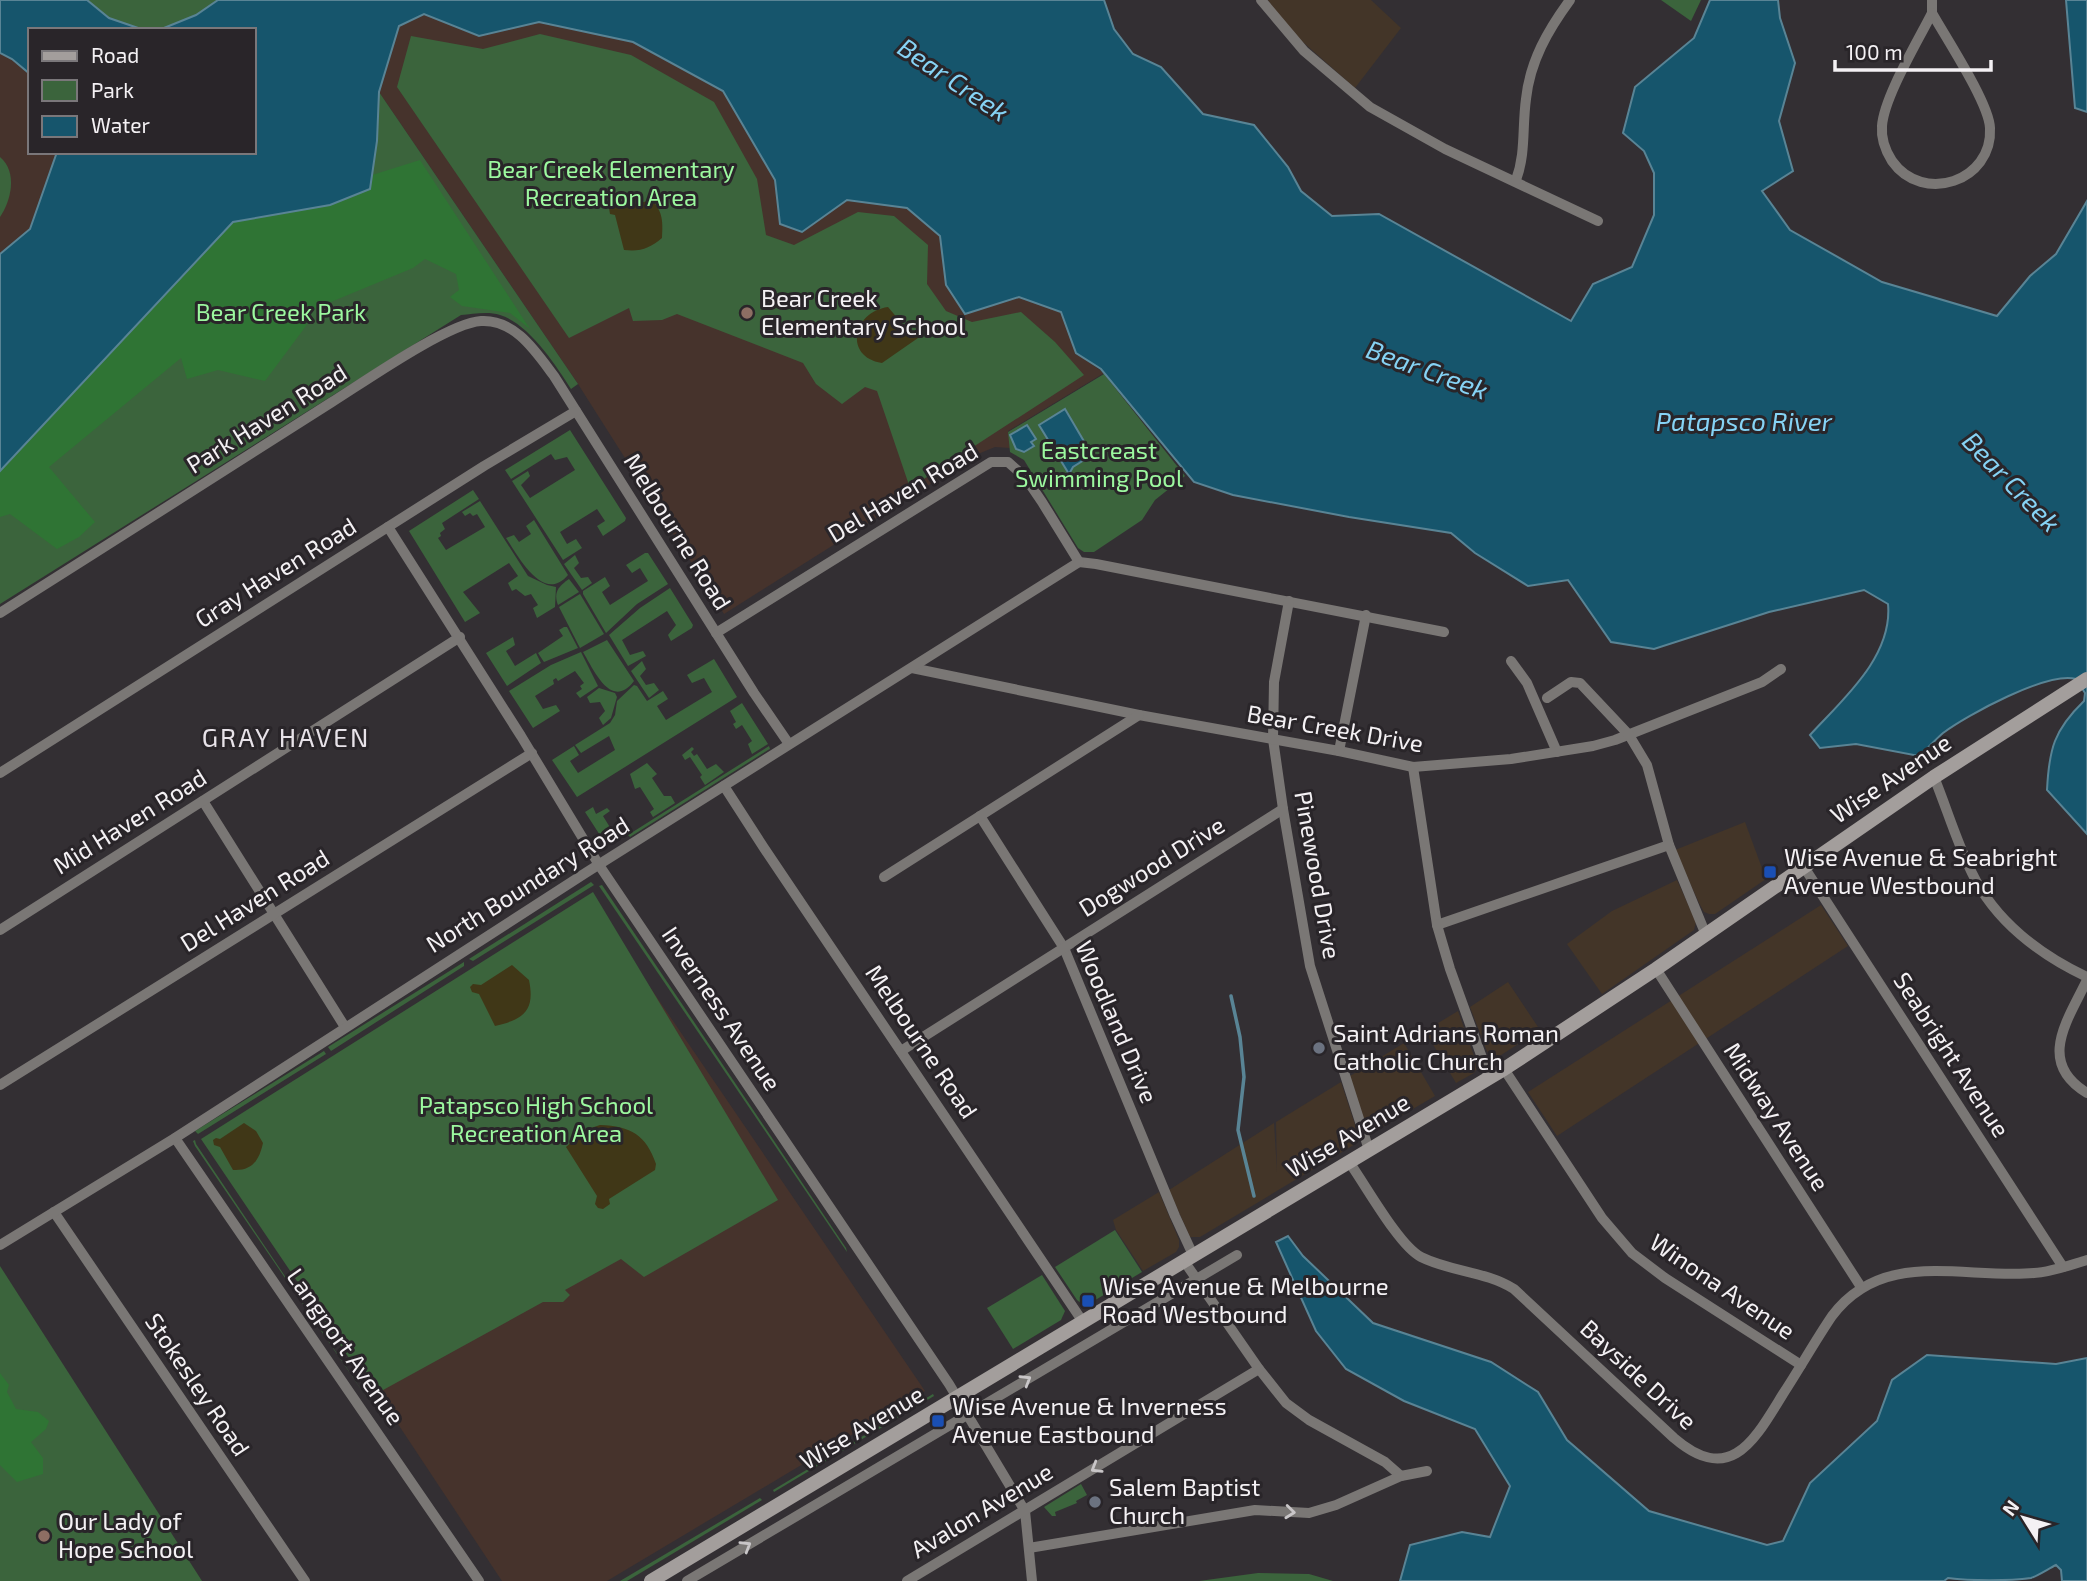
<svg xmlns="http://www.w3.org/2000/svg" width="2087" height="1581" font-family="'Exo 2',sans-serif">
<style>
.commercial{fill:#433528}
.education{fill:#46332c}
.green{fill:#3b643c}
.forest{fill:#2f7434}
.sand{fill:#403717}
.water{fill:#16556c;stroke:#598495;stroke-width:2}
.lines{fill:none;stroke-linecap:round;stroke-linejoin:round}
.stream{stroke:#598495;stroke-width:3.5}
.minor{stroke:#7a7775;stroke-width:10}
.secondary{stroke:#a39e9c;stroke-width:14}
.oneway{stroke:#c9c6c8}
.education-dot{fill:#8d6e63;stroke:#292529;stroke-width:2.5}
.transit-dot{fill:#1a4fb4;stroke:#292529;stroke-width:2.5}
.worship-dot{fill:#6b7280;stroke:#292529;stroke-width:2.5}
.labels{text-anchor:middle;stroke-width:6;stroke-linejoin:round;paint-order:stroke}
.park-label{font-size:24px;fill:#9cf89f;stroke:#292529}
.poi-label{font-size:24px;fill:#f4f1f4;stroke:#292529;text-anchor:start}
.street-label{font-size:24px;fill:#f4f1f4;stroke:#292529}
.water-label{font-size:26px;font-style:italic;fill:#86d3f5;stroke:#292529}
.neighbourhood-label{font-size:26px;letter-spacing:2px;fill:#e7e2e8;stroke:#292529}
</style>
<rect width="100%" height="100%" fill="#332f33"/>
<g class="commercial">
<polygon points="1268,0 1371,0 1401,28 1355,88 1287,28"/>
<polygon points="1745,822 1766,879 1715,914 1709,914 1704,912 1699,903 1675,850"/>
<polygon points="1677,880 1696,922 1694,930 1602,994 1567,944 1612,911"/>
<polygon points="1821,905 1848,946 1557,1136 1528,1092"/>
<polygon points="1508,982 1540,1030 1495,1059 1490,1057 1486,1049 1470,1007"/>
<polygon points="1458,1011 1478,1067 1474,1073 1456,1083 1425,1031"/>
<polygon points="1404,1043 1435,1096 1377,1130 1370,1129 1365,1124 1350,1076"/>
<polygon points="1341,1082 1359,1137 1357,1143 1200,1237 1190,1237 1169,1190 1274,1123 1277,1172 1276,1122"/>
<polygon points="1159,1192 1179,1240 1179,1247 1176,1252 1143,1271 1116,1230 1113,1220"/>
</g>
<g class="education">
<polygon points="424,14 479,36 539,22 633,42 723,91 775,180 780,224 802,232 847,200 907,208 940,236 946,285 1019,297 1061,312 1076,353 1104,373 1008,431 1010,448 995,447 978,454 724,614 578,384 379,92 399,26"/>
<polygon points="0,53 12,59 30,74 30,152 57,152 30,229 0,254"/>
<polygon points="594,905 925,1391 607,1581 502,1581 215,1148"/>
</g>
<g class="green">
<polygon points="87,0 218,0 196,15 159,30 144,30 109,18"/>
<polygon points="1661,0 1701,0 1691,21"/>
<polygon points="540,34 631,55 714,102 757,179 766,235 794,245 858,212 894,216 928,245 927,284 946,311 972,322 1021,312 1055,342 1084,375 910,488 877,391 865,387 842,404 816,384 803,363 677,314 662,320 633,321 629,308 569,338 397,87 411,36 483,49"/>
<path d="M379,92L578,384L571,389C556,365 528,323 500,315C488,311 473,314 461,315L0,604V471L377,141Z"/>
<path d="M0,157C18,172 11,201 0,217Z"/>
<polygon points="1104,374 1185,476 1155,500 1142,520 1094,552 1084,552 1078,548 1024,460 1010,452 1008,432"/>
<polygon points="570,430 626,518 625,521 603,536 597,526 605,521 597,509 560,532 567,544 576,539 582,548 563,560 512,481 528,471 530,476 521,485 530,498 575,470 567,457 555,460 551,454 511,479 505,470"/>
<polygon points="473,490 479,499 442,523 445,529 440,533 441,536 438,538 446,550 485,527 477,514 473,516 470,513 465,516 462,512 480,501 528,576 547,585 556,587 555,607 537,618 533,608 538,605 531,594 525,596 516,589 512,591 508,583 518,576 509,563 463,592 480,613 465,622 409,531"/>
<path d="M534,520L568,575C543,605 517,554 506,538L514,535L519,542L531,534L526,526Z"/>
<polygon points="645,553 648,553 668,584 637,604 606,633 583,594 583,591 605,577 610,586 602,592 610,605 648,581 640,568 632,573 626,565"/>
<polygon points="575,555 579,563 574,568 581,578 588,577 592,583 582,590 564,564"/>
<path d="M569,579L579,592L558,605C553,592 559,586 569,579Z"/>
<polygon points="670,588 693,625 692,628 671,641 668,635 676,625 667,611 622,640 630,655 643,651 646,656 628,666 609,635 640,608"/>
<polygon points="580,594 604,634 580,648 559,607"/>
<polygon points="564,627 567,627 578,648 544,662 538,653 563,636 559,630"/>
<polygon points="513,637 515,645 506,651 515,666 536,653 541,663 507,686 486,653"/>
<path d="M607,640L634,681C611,711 594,670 583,652Z"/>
<polygon points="581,652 598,686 580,698 576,693 582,689 580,686 584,683 575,671 558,681 556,678 553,680 554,684 535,696 543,709 556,705 560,711 533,728 509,691 551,665"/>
<polygon points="714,659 737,697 577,797 552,760 574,746 579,755 570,761 578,773 615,750 609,736 581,753 575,745 610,723 615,715 617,701 634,685 637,686 647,701 663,691 668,699 657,706 666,720 712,692 704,678 692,683 687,675"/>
<polygon points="642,661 646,669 640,676 646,685 654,683 659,690 649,698 631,671"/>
<polygon points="599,688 615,693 617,697 611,718 603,725 599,718 605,711 600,702 590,703 587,697"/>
<polygon points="742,703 768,744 752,754 748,744 752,741 742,725 736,729 733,724 736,722 730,711"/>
<polygon points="769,746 770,749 768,750 630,837 628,835"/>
<polygon points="692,747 694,749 691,752 694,756 697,754 707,769 716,764 724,772 705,785 700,777 702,775 690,757 685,760 682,755"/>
<polygon points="647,763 657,774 652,778 664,796 671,796 675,803 653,817 650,812 654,809 640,787 635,789 630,774"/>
<polygon points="593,807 596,814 607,808 610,811 603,816 611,829 617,828 622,837 607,846 585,812"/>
<polygon points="591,882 594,885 473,961 469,959"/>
<polygon points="602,885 846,1248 847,1252 599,886"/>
<polygon points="593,892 778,1200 644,1277 621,1259 565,1290 570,1295 563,1302 543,1302 374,1395 201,1139"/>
<polygon points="464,962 464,966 331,1051 328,1047"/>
<polygon points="324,1051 326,1054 198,1134 195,1131"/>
<polygon points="195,1140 196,1144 371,1404 195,1146 193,1141"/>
<polygon points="1115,1230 1142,1272 1092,1302 1082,1304 1077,1300 1055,1267"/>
<polygon points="0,1266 202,1581 0,1581"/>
<polygon points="1042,1275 1065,1311 1061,1320 1013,1349 987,1308"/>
<polygon points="933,1394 934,1396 774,1492 773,1490"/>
<polygon points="1081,1484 1087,1495 1076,1501 1077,1503 1055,1512 1056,1516 1052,1516 1044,1507"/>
<polygon points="760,1498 762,1500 627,1581 620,1581"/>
<polygon points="1258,1573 1309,1574 1333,1581 1199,1581"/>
</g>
<g class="forest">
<polygon points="420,160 530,329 510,313 462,306 450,297 459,290 456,274 425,259 413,268 314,309 306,326 265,381 218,370 187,379 181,358 49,467 95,522 79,537 57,549 10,514 0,517 0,447 245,207 337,186"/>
<polygon points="0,1373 9,1385 7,1392 16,1409 38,1412 49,1421 46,1429 31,1442 43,1458 43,1474 17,1482 0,1465"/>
</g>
<g class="sand">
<path d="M652,200C663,212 663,222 662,238C650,248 641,252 624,250L615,215L610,214L609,208L614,205L619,208Z"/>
<path d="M888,307L910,333H916L918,338L882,363C844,357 852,312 888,307Z"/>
<path d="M512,965L529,980C535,1010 525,1019 495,1026L479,994L472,992L470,987L473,984L481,985Z"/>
<path d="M244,1123L256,1131L263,1143C259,1161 252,1171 233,1170L220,1147L214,1145L213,1140L216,1138L220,1139Z"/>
<path d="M600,1125C631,1126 646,1135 656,1164L655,1170L609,1199L610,1204L603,1209L598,1208L595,1204L597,1196L566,1147L585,1130Z"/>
</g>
<g class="water">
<polygon points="0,0 87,0 109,18 144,30 30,30 30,74 12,59 0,53"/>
<path d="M218,0H1104L1114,29L1133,54L1161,67L1203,114L1254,125L1288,167L1301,191L1332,216L1379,214L1571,321L1593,284L1632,267L1654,215V173L1644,151L1623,133L1635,87L1694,38L1710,0H1778L1780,18L1795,63L1779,121L1793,171L1762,191L1790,230L1882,282L1997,316L2030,276L2056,254L2087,201V834L2047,790C2049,749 2054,730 2084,701L2085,693L2076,679C2048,671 1967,715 1943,733C1935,740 1927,749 1919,756L1856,744L1820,748L1810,735C1842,700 1893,657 1888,604L1864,590L1769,612L1654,649L1611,642L1568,580L1528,586L1475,553L1451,533L1349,517L1233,495L1194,482L1101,369L1076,353L1061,312L1019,297L965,314L946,285L940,236L907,208L847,200L802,232L780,224L775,180L723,91L633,42L539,22L479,36L424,14L399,26L379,92L377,141L370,189L330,205L233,222L0,471V254L30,229L57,152H254V30H159L196,15Z"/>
<polygon points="2066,0 2087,0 2087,112 2075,108"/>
<polygon points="1065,409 1092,455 1073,467 1069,474 1039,425"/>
<polygon points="1027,425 1036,439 1031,442 1034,446 1024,452 1016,449 1010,435"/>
<path d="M1288,1236L1303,1256L1373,1323L1491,1362L1538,1392L1567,1440L1649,1511L1767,1545L1783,1541L1810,1483L1877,1421L1892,1380L1927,1355L2056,1364L2087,1358V1581H2062L2061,1570L2056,1565C2048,1569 2039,1575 2031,1578C2009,1581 1971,1581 1948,1578L1944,1581H1400L1410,1545L1462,1532L1490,1537L1510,1486L1475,1429L1404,1401L1346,1369L1316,1331L1276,1242Z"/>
</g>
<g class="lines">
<polyline class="stream" points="1231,996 1240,1037 1244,1077 1238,1130 1254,1196"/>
<g class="minor">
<polyline points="1261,0 1304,51 1370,107 1445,149 1598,221"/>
<polyline points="1932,0 1932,13"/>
<path d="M1932,13C1946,38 1989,103 1990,128C1993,181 1923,205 1892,161C1885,150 1881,138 1882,126C1884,97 1918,41 1932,13Z"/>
<path d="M1516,180C1526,153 1522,128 1526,99C1530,61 1548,30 1570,0"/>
<polyline points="388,527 521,736 599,865 949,1384 1025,1511 1032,1581"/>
<polyline points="1079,562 1096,564 1444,632"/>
<polyline points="1289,601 1274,682 1273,739 1283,809 1310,966 1369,1150"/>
<path d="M0,613C111,543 222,472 332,402C364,382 448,323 481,321C515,319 536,352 554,376L754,693L789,744"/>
<polyline points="716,633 991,462 1008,462 1025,477 1042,502 1079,562"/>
<polyline points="1511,661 1527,683 1557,752"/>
<polyline points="912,668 1139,715 1339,751 1413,767 1511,759 1593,746 1615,740 1762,682 1781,669"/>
<polyline points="1547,698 1571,682 1580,683 1629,735 1647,765 1669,845 1706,935"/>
<polyline points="1339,751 1366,615"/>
<polyline points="1413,767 1437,925 1450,969 1489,1077"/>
<polyline points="0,773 484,466 576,411"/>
<path d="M1934,777C1947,809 1957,843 1972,873C1995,921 2040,955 2087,977"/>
<polyline points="724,786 764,848 1083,1322"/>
<polyline points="203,801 345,1027"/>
<polyline points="980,816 1064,948 1175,1216 1193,1255"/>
<polyline points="1804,867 2063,1267"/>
<polyline points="884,877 1139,715"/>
<polyline points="1437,925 1669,845"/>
<polyline points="0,930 460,637"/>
<polyline points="1656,969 1861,1287"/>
<path d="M2087,980C2068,1020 2036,1062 2087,1093"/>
<polyline points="901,1051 1283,809"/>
<polyline points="1504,1069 1602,1218 1632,1253 1665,1278 1801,1365"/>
<polyline points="0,1085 532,753"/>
<polyline points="175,1138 479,1581"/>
<path d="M1349,1162C1365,1184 1399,1246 1421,1257C1451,1272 1485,1271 1514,1289L1674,1438C1731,1487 1755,1439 1783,1394C1800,1368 1815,1341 1832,1316C1883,1248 1962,1279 2034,1273C2052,1272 2070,1265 2087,1260"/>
<polyline points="54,1212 305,1581"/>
<polyline points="0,1245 175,1138 587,872 1079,562"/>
<polyline points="1184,1261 1259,1369 1286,1403 1309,1420 1385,1462 1401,1476"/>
<polyline points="1029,1548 1255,1510 1309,1513 1336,1505 1401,1476 1427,1471"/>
<polyline points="687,1581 1237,1255"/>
<polyline points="907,1581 1259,1369"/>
</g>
<polyline class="secondary" points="651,1581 1504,1069 1656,969 1934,777 2087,679"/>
</g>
<defs><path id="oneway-chevron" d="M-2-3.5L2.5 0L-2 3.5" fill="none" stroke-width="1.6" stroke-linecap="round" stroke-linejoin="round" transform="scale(1.75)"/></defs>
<g class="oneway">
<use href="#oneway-chevron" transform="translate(1026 1380) rotate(-31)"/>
<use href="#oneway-chevron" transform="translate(1096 1468) rotate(149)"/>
<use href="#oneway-chevron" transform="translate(1290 1512) rotate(6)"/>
<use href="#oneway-chevron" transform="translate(746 1546) rotate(-31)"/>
</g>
<g class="education-dot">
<circle cx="747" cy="313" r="7"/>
<circle cx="44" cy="1536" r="7"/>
</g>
<g class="transit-dot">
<rect x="1763" y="865" width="14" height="14" rx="3.5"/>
<rect x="1081" y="1294" width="14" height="14" rx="3.5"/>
<rect x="931" y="1414" width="14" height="14" rx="3.5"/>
</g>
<g class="worship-dot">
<circle cx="1319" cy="1048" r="7"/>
<circle cx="1095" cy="1502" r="7"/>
</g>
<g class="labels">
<g class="park-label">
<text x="611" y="178">Bear Creek Elementary<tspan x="611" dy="28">Recreation Area</tspan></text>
<text x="281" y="321">Bear Creek Park</text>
<text x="1099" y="459">Eastcreast<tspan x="1099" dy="28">Swimming Pool</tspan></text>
<text x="536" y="1114">Patapsco High School<tspan x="536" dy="28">Recreation Area</tspan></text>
</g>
<g class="poi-label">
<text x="761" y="307">Bear Creek<tspan x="761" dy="28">Elementary School</tspan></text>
<text x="1784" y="866">Wise Avenue &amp; Seabright<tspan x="1784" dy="28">Avenue Westbound</tspan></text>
<text x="1333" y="1042">Saint Adrians Roman<tspan x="1333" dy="28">Catholic Church</tspan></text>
<text x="1102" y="1295">Wise Avenue &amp; Melbourne<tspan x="1102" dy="28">Road Westbound</tspan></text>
<text x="952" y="1415">Wise Avenue &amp; Inverness<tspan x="952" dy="28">Avenue Eastbound</tspan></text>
<text x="1109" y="1496">Salem Baptist<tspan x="1109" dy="28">Church</tspan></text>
<text x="58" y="1530">Our Lady of<tspan x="58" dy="28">Hope School</tspan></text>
</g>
<g class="street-label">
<text transform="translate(267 419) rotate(-32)" y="8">Park Haven Road</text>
<text transform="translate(903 493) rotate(-31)" y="8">Del Haven Road</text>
<text transform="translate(677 532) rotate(58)" y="8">Melbourne Road</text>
<text transform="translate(276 573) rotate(-32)" y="8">Gray Haven Road</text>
<text transform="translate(1335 729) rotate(10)" y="8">Bear Creek Drive</text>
<text transform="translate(1891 779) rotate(-34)" y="8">Wise Avenue</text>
<text transform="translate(130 822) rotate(-32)" y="8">Mid Haven Road</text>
<text transform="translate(1152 867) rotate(-32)" y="8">Dogwood Drive</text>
<text transform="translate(1317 875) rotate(80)" y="8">Pinewood Drive</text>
<text transform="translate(528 885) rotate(-32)" y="8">North Boundary Road</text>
<text transform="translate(255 901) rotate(-32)" y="8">Del Haven Road</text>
<text transform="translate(721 1009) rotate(56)" y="8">Inverness Avenue</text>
<text transform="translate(1116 1022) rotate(67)" y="8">Woodland Drive</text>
<text transform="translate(921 1042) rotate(56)" y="8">Melbourne Road</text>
<text transform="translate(1951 1055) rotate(57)" y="8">Seabright Avenue</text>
<text transform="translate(1776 1117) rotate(57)" y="8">Midway Avenue</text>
<text transform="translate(1348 1136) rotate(-31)" y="8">Wise Avenue</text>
<text transform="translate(1722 1287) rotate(34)" y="8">Winona Avenue</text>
<text transform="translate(345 1347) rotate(55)" y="8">Langport Avenue</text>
<text transform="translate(1638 1375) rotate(43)" y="8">Bayside Drive</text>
<text transform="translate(197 1385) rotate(56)" y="8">Stokesley Road</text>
<text transform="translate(862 1428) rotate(-31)" y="8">Wise Avenue</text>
<text transform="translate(982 1511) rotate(-31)" y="8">Avalon Avenue</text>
</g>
<g class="water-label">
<text transform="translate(953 80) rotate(34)" y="9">Bear Creek</text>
<text transform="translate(1427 370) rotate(20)" y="9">Bear Creek</text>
<text x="1744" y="431">Patapsco River</text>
<text transform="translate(2011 482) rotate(46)" y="9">Bear Creek</text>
</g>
<g class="neighbourhood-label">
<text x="286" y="747">GRAY HAVEN</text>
</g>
</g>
<rect x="28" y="28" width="228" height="126" fill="#292529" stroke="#7a777a" stroke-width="2"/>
<rect x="42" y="51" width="35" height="10" fill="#a39e9c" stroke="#7a777a" stroke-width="2"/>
<text x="91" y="63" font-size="21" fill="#f4f1f4">Road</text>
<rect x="42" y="80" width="35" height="21" fill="#3b643c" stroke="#7a777a" stroke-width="2"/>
<text x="91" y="98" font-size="21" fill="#f4f1f4">Park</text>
<rect x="42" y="116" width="35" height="21" fill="#16556c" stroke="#7a777a" stroke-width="2"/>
<text x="91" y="133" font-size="21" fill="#f4f1f4">Water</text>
<g transform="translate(2024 1518) rotate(307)" stroke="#292529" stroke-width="5" paint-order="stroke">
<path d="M0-5L12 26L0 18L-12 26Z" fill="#f4f1f4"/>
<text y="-10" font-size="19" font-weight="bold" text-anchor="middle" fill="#f4f1f4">N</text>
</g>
<path d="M1835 60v10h156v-10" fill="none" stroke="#f4f1f4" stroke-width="3.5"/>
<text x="1846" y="60" font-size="21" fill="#f4f1f4" stroke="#292529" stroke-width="5" paint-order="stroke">100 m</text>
</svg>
